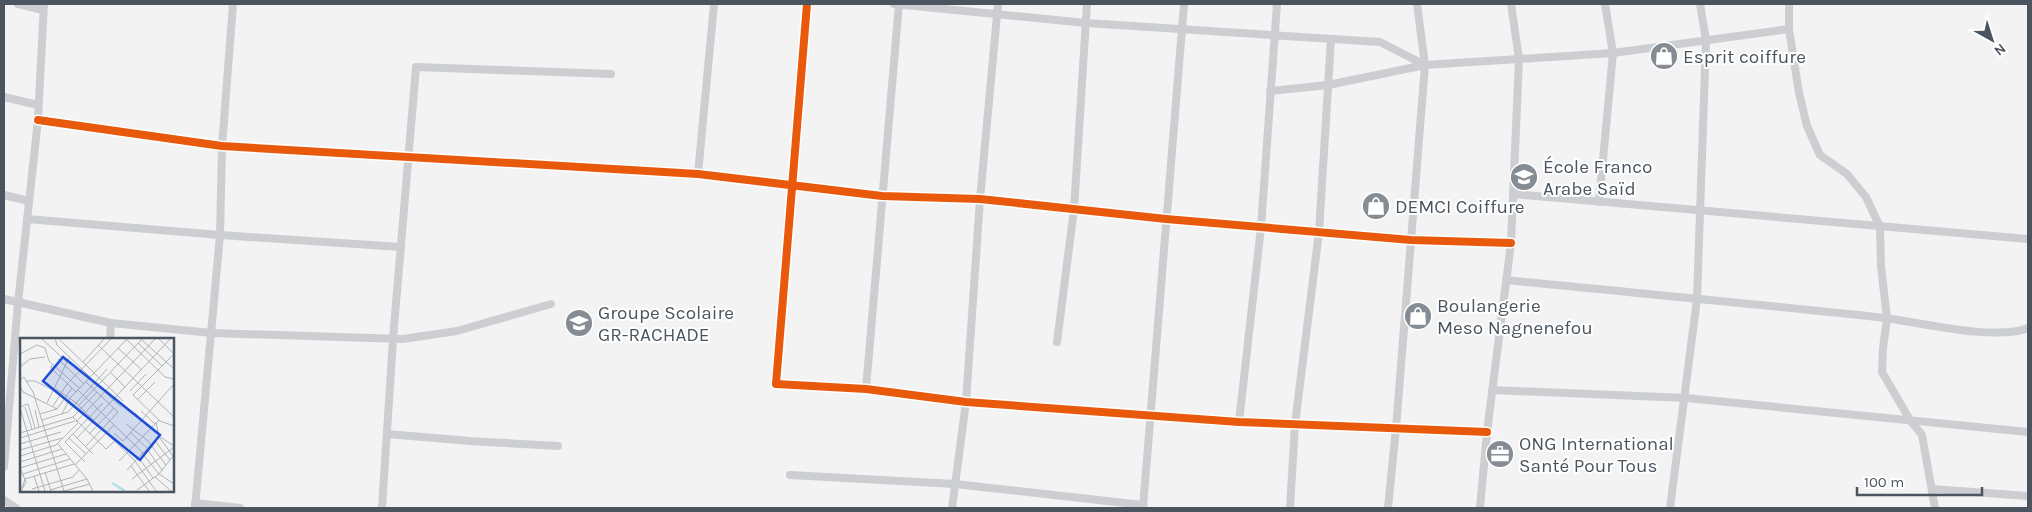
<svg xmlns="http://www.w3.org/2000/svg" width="2032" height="512" font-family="Karla,sans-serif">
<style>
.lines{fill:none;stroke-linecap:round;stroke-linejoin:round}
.minor{stroke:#ccced1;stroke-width:8}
.cycleway-casing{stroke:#fff;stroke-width:11}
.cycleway{stroke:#e8590c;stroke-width:8}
.labels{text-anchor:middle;stroke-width:4;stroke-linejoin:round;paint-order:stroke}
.poi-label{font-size:19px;fill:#4a555f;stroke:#fff;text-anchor:start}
.inset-river{fill:none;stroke:#afdfec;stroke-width:2.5}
.inset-road{fill:none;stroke:#afb4b8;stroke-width:1}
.view{fill:#1d4ed8;fill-opacity:0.15;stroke:#1d4ed8;stroke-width:2.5}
.inset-edge{fill:none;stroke:#4a555f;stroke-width:2.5}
</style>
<rect width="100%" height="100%" fill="#f3f3f3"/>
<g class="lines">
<g class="minor">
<polyline points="18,4 43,10"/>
<polyline points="807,4 776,384 866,389 966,402 1239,422 1487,432"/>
<polyline points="894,4 1086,23 1380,42 1425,65"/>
<polyline points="1789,4 1789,29 1799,93 1807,126 1820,155 1847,174 1866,197 1880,227 1881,266 1887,319 1883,348 1882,372 1910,420 1922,435 1935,508"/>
<polyline points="1270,91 1328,85 1425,65 1613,53 1789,29"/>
<polyline points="4,97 38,105"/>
<polyline points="38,120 222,146 698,174 882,196 980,199 1166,219 1411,240 1511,243"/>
<polyline points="698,174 714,4"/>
<polyline points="1513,194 2028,239"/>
<polyline points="4,195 29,201"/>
<polyline points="1599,202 1613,53 1605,4"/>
<polyline points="27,219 220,235 401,247"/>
<path d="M1506,280C1633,293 1760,304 1886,318C1922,323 1996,341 2028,328"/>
<polyline points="4,299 111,323 212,333 403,339 457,331 551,304"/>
<polyline points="110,340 111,323"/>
<polyline points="1057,342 1074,209 1087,4"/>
<polyline points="866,389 899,4"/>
<polyline points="1492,390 1686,398 2028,432"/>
<polyline points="1239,422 1261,227 1277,4"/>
<polyline points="387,434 470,441 558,446"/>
<polyline points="4,467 18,303 38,120 44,4"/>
<polyline points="790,475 955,484 1143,505"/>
<polyline points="1932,489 2028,496"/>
<polyline points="4,500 16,508"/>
<polyline points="195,503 240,508"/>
<polyline points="195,508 220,235 222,146 233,4"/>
<polyline points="382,508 393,339 416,67 611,74"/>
<polyline points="952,508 966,402 980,199 998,4"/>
<polyline points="1143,508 1184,4"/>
<polyline points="1290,508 1295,424 1319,232 1331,39"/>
<polyline points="1388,508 1396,428 1425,65 1417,4"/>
<polyline points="1480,508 1487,432 1511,243 1519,59 1511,4"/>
<polyline points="1670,508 1697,299 1706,40 1700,4"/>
</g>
<defs>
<g id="cycleway">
<polyline points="807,4 776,384 866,389 966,402 1239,422 1487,432"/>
<polyline points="38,120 222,146 698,174 882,196 980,199 1166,219 1411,240 1511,243"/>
</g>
</defs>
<use href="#cycleway" class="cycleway-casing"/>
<use href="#cycleway" class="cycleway"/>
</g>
<defs>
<symbol id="shop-disc" viewBox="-11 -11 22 22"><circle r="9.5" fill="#858c93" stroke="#fff"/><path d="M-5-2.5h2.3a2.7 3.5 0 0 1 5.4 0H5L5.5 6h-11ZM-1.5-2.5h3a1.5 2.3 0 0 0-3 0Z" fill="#fff"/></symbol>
<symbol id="school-disc" viewBox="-11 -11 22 22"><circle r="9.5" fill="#858c93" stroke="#fff"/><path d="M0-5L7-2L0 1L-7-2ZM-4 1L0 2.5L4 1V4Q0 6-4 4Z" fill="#fff"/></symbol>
<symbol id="office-disc" viewBox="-11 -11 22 22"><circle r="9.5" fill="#858c93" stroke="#fff"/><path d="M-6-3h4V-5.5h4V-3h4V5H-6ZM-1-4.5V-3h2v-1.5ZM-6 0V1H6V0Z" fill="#fff"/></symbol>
</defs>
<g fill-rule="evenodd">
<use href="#shop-disc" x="1648" y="40" width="32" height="32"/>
<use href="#school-disc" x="1508" y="161" width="32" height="32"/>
<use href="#shop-disc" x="1360" y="190" width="32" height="32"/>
<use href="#shop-disc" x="1402" y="300" width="32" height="32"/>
<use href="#school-disc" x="563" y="307" width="32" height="32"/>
<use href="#office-disc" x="1484" y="438" width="32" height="32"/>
</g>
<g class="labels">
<g class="poi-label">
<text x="1683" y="63">Esprit coiffure</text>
<text x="1543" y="173">École Franco<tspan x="1543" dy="22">Arabe Saïd</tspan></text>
<text x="1395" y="213">DEMCI Coiffure</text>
<text x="1437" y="312">Boulangerie<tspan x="1437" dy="22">Meso Nagnenefou</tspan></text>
<text x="598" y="319">Groupe Scolaire<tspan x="598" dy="22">GR-RACHADE</tspan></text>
<text x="1519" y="450">ONG International<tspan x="1519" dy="22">Santé Pour Tous</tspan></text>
</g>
</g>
<g transform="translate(20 338)">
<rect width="154" height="154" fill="#f3f3f3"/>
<path class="inset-river" d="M92,145L105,153"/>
<path class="inset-road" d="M35,0L37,7L70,39M38,0L103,63M105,0L145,39L154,41M138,0L154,16L113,57L140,83L154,88M22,1L47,24M122,2L154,31M118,5L142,28M78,7L154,79M98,10L122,32M0,16L17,7L25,10L29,23L59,50M38,21L64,46M63,24L85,0M32,27L31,30L56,54M0,29L10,21L25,19M91,35L105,49M0,42L4,39L13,54L44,153M7,43H15L35,53M0,48L3,54L37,71M36,51L55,64M58,52L123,115M110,53L126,36M85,54L101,69M117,62L135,44M55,64L115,123L136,153M27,65L49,20M33,68L47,46L92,0M58,68L123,0M0,69L8,66L15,90M5,69L12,91M0,70L25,153M15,72L19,89M121,73L135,86M115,75L130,90M20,76L37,71L52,50M42,76L50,60L108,0M53,79L86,111L95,103M22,82L48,74L87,31M56,84L136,0M136,85L139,98L154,108M106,86L127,102L146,127M0,95L53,79L77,54M94,95L103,103L154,46M111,95L127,110M53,96L73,116M69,96L94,70M139,99L153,118M0,100L55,83M49,100L66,116M57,100L151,0M135,103L150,122M45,104L83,65M45,104L65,124M0,106L41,94M38,106L67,141L73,153M66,108L98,74L66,44M127,111L142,132M0,112L42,100M122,115L138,135L154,146M0,118L36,107L58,85M119,120L133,140M99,123L139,82M0,124L42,111M55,127L94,87M111,128L129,153M0,130L46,116M0,130L6,144L1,153M107,132L139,98M25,134L31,153M3,136L50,121M14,138L19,153M135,139L151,153M112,141L154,109M2,150L5,141L54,126M12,151L53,139L59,132M30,152L67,141M117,152L139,136L154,117M44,153L70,146"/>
<path class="view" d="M43,19L140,97L120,122L23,43Z"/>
<rect width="154" height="154" class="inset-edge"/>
</g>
<rect width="2032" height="512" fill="none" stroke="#4a555f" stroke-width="10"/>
<g transform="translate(1992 40) rotate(141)" stroke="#ffffff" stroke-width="4" paint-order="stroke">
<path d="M0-4L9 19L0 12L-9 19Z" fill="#4a555f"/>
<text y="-8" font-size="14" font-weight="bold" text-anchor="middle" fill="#4a555f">N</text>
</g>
<path d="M1857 487v8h125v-8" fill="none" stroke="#4a555f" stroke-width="2.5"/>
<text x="1864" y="487" font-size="15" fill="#4a555f" stroke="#ffffff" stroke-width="4" paint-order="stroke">100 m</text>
</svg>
